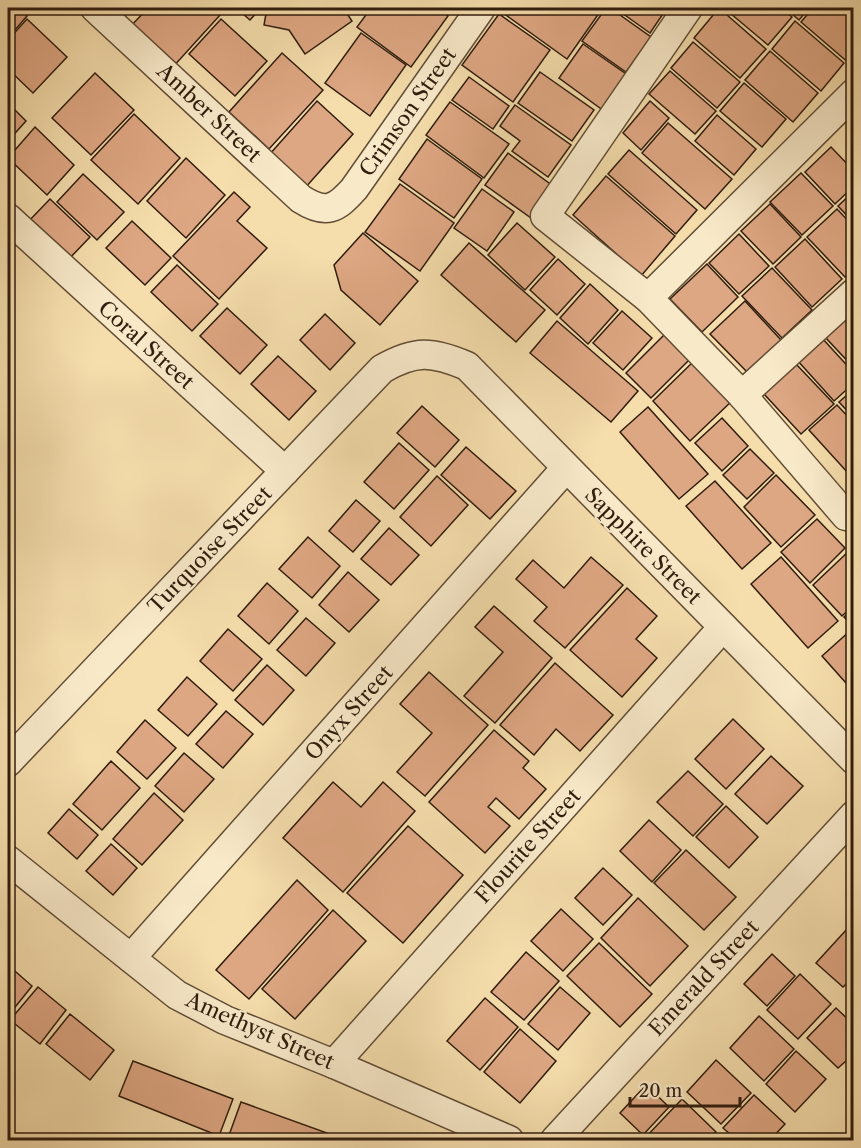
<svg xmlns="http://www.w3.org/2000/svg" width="861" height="1148" font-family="'Libre Caslon Text',serif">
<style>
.building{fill:#dea783;stroke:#301d0e;stroke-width:1.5}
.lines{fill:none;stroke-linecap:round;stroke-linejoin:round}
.street-casing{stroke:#614d36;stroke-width:31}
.street{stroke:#f8e9c9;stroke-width:28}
.labels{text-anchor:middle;stroke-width:4.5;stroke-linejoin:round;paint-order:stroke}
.street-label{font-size:21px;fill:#301d0e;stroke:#f8e9c9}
</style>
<rect width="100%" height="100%" fill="#f5ddac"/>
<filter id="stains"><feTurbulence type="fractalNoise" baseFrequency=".00333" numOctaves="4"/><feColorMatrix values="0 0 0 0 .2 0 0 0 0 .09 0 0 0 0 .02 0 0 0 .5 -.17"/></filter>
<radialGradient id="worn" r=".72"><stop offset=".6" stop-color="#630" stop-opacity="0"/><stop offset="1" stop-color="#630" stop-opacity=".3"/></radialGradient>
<g class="building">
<polygon points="8,8 18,8 27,16 8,38"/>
<polygon points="148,8 215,8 221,14 172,68 129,28"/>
<polygon points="236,8 261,8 250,20"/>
<polygon points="267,8 346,8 344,9 352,21 305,54 289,30 264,25"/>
<polygon points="371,8 436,8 448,16 411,67 357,27"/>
<polygon points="508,8 600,8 602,9 567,59 503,13"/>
<polygon points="606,8 610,8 651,37 626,72 582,41"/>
<polygon points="615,8 667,8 650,33"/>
<polygon points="719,8 766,49 740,78 694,38"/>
<polygon points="724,8 781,8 792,17 768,45"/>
<polygon points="785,8 809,8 799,20"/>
<polygon points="813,8 854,8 854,60 850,64 801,22"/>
<polygon points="499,14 550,50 513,102 462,65"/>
<polygon points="27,19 67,57 33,93 8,69 8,40"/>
<polygon points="221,19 267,61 235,96 189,54"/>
<polygon points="795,21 844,63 821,91 772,49"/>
<polygon points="361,33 406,65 370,116 325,83"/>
<polygon points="693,42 740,82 717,108 671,68"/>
<polygon points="583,44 629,76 604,111 559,78"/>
<polygon points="770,51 818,93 793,122 745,80"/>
<polygon points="282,53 323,90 269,149 229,112"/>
<polygon points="670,71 716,111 695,134 649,94"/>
<polygon points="540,72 594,110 572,141 518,103"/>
<polygon points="95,73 134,110 91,155 52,118"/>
<polygon points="469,77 509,106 493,129 452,100"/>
<polygon points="744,83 786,119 762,147 720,111"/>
<polygon points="317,101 353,134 305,188 269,155"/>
<polygon points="650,101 669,118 641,150 623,133"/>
<polygon points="450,102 509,144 484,178 426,135"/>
<polygon points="8,103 26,121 8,141"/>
<polygon points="515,105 571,145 548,177 512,151 520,141 500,126"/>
<polygon points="134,114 180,158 138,204 91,160"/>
<polygon points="717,115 756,149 734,175 695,141"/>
<polygon points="668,123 732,179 705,209 642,153"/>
<polygon points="35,127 74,165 47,195 8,158"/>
<polygon points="427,139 482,179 454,218 399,179"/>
<polygon points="831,147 854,171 854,186 835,204 805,172"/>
<polygon points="629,150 697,210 676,234 608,174"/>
<polygon points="508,153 553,186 531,218 485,185"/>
<polygon points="186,158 225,195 186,238 147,201"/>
<polygon points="801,173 833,206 802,235 770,202"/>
<polygon points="83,174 124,212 97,240 57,202"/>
<polygon points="606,176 675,236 641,276 573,215"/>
<polygon points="400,184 454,223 420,271 365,232"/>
<polygon points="482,189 514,212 487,251 454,228"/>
<polygon points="854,191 854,223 838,206"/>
<polygon points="234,192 250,207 237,221 267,248 219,299 173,256"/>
<polygon points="50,199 90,237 66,262 26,224"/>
<polygon points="770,204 801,237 773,264 741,231"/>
<polygon points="837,209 854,227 854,269 845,277 807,237"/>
<polygon points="132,221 171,258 145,285 106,248"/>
<polygon points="517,223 555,257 525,290 488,255"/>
<polygon points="363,233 418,281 380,325 341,290 334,265"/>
<polygon points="739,234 769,266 739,294 709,263"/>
<polygon points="805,239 842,279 812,307 775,267"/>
<polygon points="469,243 545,310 516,342 441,275"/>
<polygon points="558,259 585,284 557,315 530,290"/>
<polygon points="707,264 738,297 702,332 670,299"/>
<polygon points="177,265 218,304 192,331 151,292"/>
<polygon points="772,268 812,310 782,338 742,296"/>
<polygon points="590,284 618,310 588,344 560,318"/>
<polygon points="745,301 781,340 747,372 710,334"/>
<polygon points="227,308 267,345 240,374 200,336"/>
<polygon points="622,311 652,338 623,370 593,343"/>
<polygon points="854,311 854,368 825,337"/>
<polygon points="325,314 355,343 330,370 300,340"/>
<polygon points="557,321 638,391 611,422 530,353"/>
<polygon points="666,333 691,358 651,398 626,373"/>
<polygon points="822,338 854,373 854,383 834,401 797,360"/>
<polygon points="278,356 316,391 289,420 251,384"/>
<polygon points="696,359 734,399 690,441 653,401"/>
<polygon points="796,364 834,404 801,434 764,394"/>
<polygon points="854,389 854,418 839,402"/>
<polygon points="837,405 854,423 854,468 848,473 809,430"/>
<polygon points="422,406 459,440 435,467 397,433"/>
<polygon points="648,407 708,474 679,499 620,432"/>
<polygon points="722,418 748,446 722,471 695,443"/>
<polygon points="399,443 429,470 394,509 364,482"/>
<polygon points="466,447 516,491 490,519 441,475"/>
<polygon points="750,449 774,473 747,499 723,475"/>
<polygon points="776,475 815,515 781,547 744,507"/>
<polygon points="437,476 468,505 431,546 400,517"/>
<polygon points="715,481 771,543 742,569 686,506"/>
<polygon points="356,500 380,521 353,552 329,531"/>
<polygon points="817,519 845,548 810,583 781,552"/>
<polygon points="389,528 419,555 391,585 361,559"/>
<polygon points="308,537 340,566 312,598 279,569"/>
<polygon points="849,551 854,556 854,605 842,616 813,585"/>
<polygon points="591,557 623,585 565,648 534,621 547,607 516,579 533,560 564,588"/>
<polygon points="781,557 838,621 808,648 751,584"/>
<polygon points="348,572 379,600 349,632 319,605"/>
<polygon points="267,583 298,611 269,644 238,616"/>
<polygon points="627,588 657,616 636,639 657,658 622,697 570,650"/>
<polygon points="494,606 552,658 495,723 464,696 503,652 475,627"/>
<polygon points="854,608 854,627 844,617"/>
<polygon points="306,618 335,643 306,676 277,650"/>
<polygon points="228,629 262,659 233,691 200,661"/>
<polygon points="851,630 854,633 854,692 822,656"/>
<polygon points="555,663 613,715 580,751 556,729 534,755 500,725"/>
<polygon points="267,665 294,690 263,725 235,700"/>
<polygon points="429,672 488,725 425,796 397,772 432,733 400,704"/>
<polygon points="187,677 217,704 188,736 158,710"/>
<polygon points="226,711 253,734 223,768 196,744"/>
<polygon points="733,719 764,749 726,789 695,759"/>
<polygon points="145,720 176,748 147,779 117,752"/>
<polygon points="494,730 529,761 523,768 546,789 519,819 496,798 488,807 510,826 485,853 429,802"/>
<polygon points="184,753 214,779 184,812 155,786"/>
<polygon points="771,756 803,786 767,824 735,794"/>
<polygon points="111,761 140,788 102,830 73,804"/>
<polygon points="688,771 723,804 693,836 657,802"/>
<polygon points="333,782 361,807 383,782 415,811 343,892 283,838"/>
<polygon points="154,793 183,820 142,865 113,839"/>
<polygon points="726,806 758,837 729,868 696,837"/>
<polygon points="69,809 98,835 77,859 48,833"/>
<polygon points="649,820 681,850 652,882 620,851"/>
<polygon points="408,826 463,875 403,943 347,893"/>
<polygon points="111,844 137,868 113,895 86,871"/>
<polygon points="686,850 736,897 704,930 654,883"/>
<polygon points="603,868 632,895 603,925 575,898"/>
<polygon points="297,880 328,910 249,999 216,970"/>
<polygon points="638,898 688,946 650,986 601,938"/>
<polygon points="561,909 593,939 563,971 531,941"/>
<polygon points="333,910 366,941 295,1019 262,989"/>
<polygon points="848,928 854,932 854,977 843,987 816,963"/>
<polygon points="599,943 652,994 620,1027 567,976"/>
<polygon points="526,952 559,981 524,1020 491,992"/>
<polygon points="772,954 795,976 767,1006 744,984"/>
<polygon points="8,965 32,986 8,1016"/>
<polygon points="800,974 831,1004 798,1039 767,1010"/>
<polygon points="854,984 854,996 847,991"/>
<polygon points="38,987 66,1010 40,1044 10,1020"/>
<polygon points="560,987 590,1013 558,1050 528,1024"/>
<polygon points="485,998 518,1027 480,1070 447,1041"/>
<polygon points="836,1008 854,1025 854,1054 838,1068 807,1038"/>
<polygon points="70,1014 114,1050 90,1080 46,1044"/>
<polygon points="759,1016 794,1049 764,1081 730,1048"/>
<polygon points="520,1029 556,1061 520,1103 484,1072"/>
<polygon points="796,1051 826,1079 795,1112 766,1084"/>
<polygon points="716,1060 751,1093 721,1124 687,1092"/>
<polygon points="133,1061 233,1099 219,1136 119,1096"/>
<polygon points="646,1085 669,1107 643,1135 620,1113"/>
<polygon points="754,1095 785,1124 770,1140 737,1140 723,1128"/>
<polygon points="682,1099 716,1132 708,1140 643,1140"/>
<polygon points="241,1102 338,1137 337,1140 235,1140 228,1138"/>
</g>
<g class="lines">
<defs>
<g id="street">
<path d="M95,8L301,199C326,215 336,209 354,189L481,8"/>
<polyline points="688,8 545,216 648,298 742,395 846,516"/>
<polyline points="8,218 285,471"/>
<polyline points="648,298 854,93"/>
<polyline points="742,395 854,293"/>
<path d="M8,762L382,369C415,350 432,351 467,366L854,760"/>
<polyline points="8,860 177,995 225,1020 334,1064 509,1140"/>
<polyline points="131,958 566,468"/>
<polyline points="334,1064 723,627"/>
<polyline points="555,1140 854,815"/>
</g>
</defs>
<use href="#street" class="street-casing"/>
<use href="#street" class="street"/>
</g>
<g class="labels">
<g class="street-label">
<text transform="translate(408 112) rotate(-55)" y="7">Crimson Street</text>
<text transform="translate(209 113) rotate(43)" y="7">Amber Street</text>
<text transform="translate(146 345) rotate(42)" y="7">Coral Street</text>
<text transform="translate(643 546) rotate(45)" y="7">Sapphire Street</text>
<text transform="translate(210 550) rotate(-46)" y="7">Turquoise Street</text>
<text transform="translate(349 713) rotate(-48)" y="7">Onyx Street</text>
<text transform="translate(528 846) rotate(-48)" y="7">Flourite Street</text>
<text transform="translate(704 978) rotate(-47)" y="7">Emerald Street</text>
<text transform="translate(260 1031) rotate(24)" y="7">Amethyst Street</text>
</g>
</g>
<rect width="861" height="1148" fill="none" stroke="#f5ddac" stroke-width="30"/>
<rect x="9" y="9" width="843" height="1130" fill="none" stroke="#301d0e" stroke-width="3"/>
<rect x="15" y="15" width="831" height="1118" fill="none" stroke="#301d0e" stroke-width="1.5"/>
<path d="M630 1097v9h110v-9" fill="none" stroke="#301d0e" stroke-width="3"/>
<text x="639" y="1097" font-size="18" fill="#301d0e" stroke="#f8e9c9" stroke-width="4.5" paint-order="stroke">20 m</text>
<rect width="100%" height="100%" filter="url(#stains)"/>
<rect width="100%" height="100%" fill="url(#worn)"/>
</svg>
